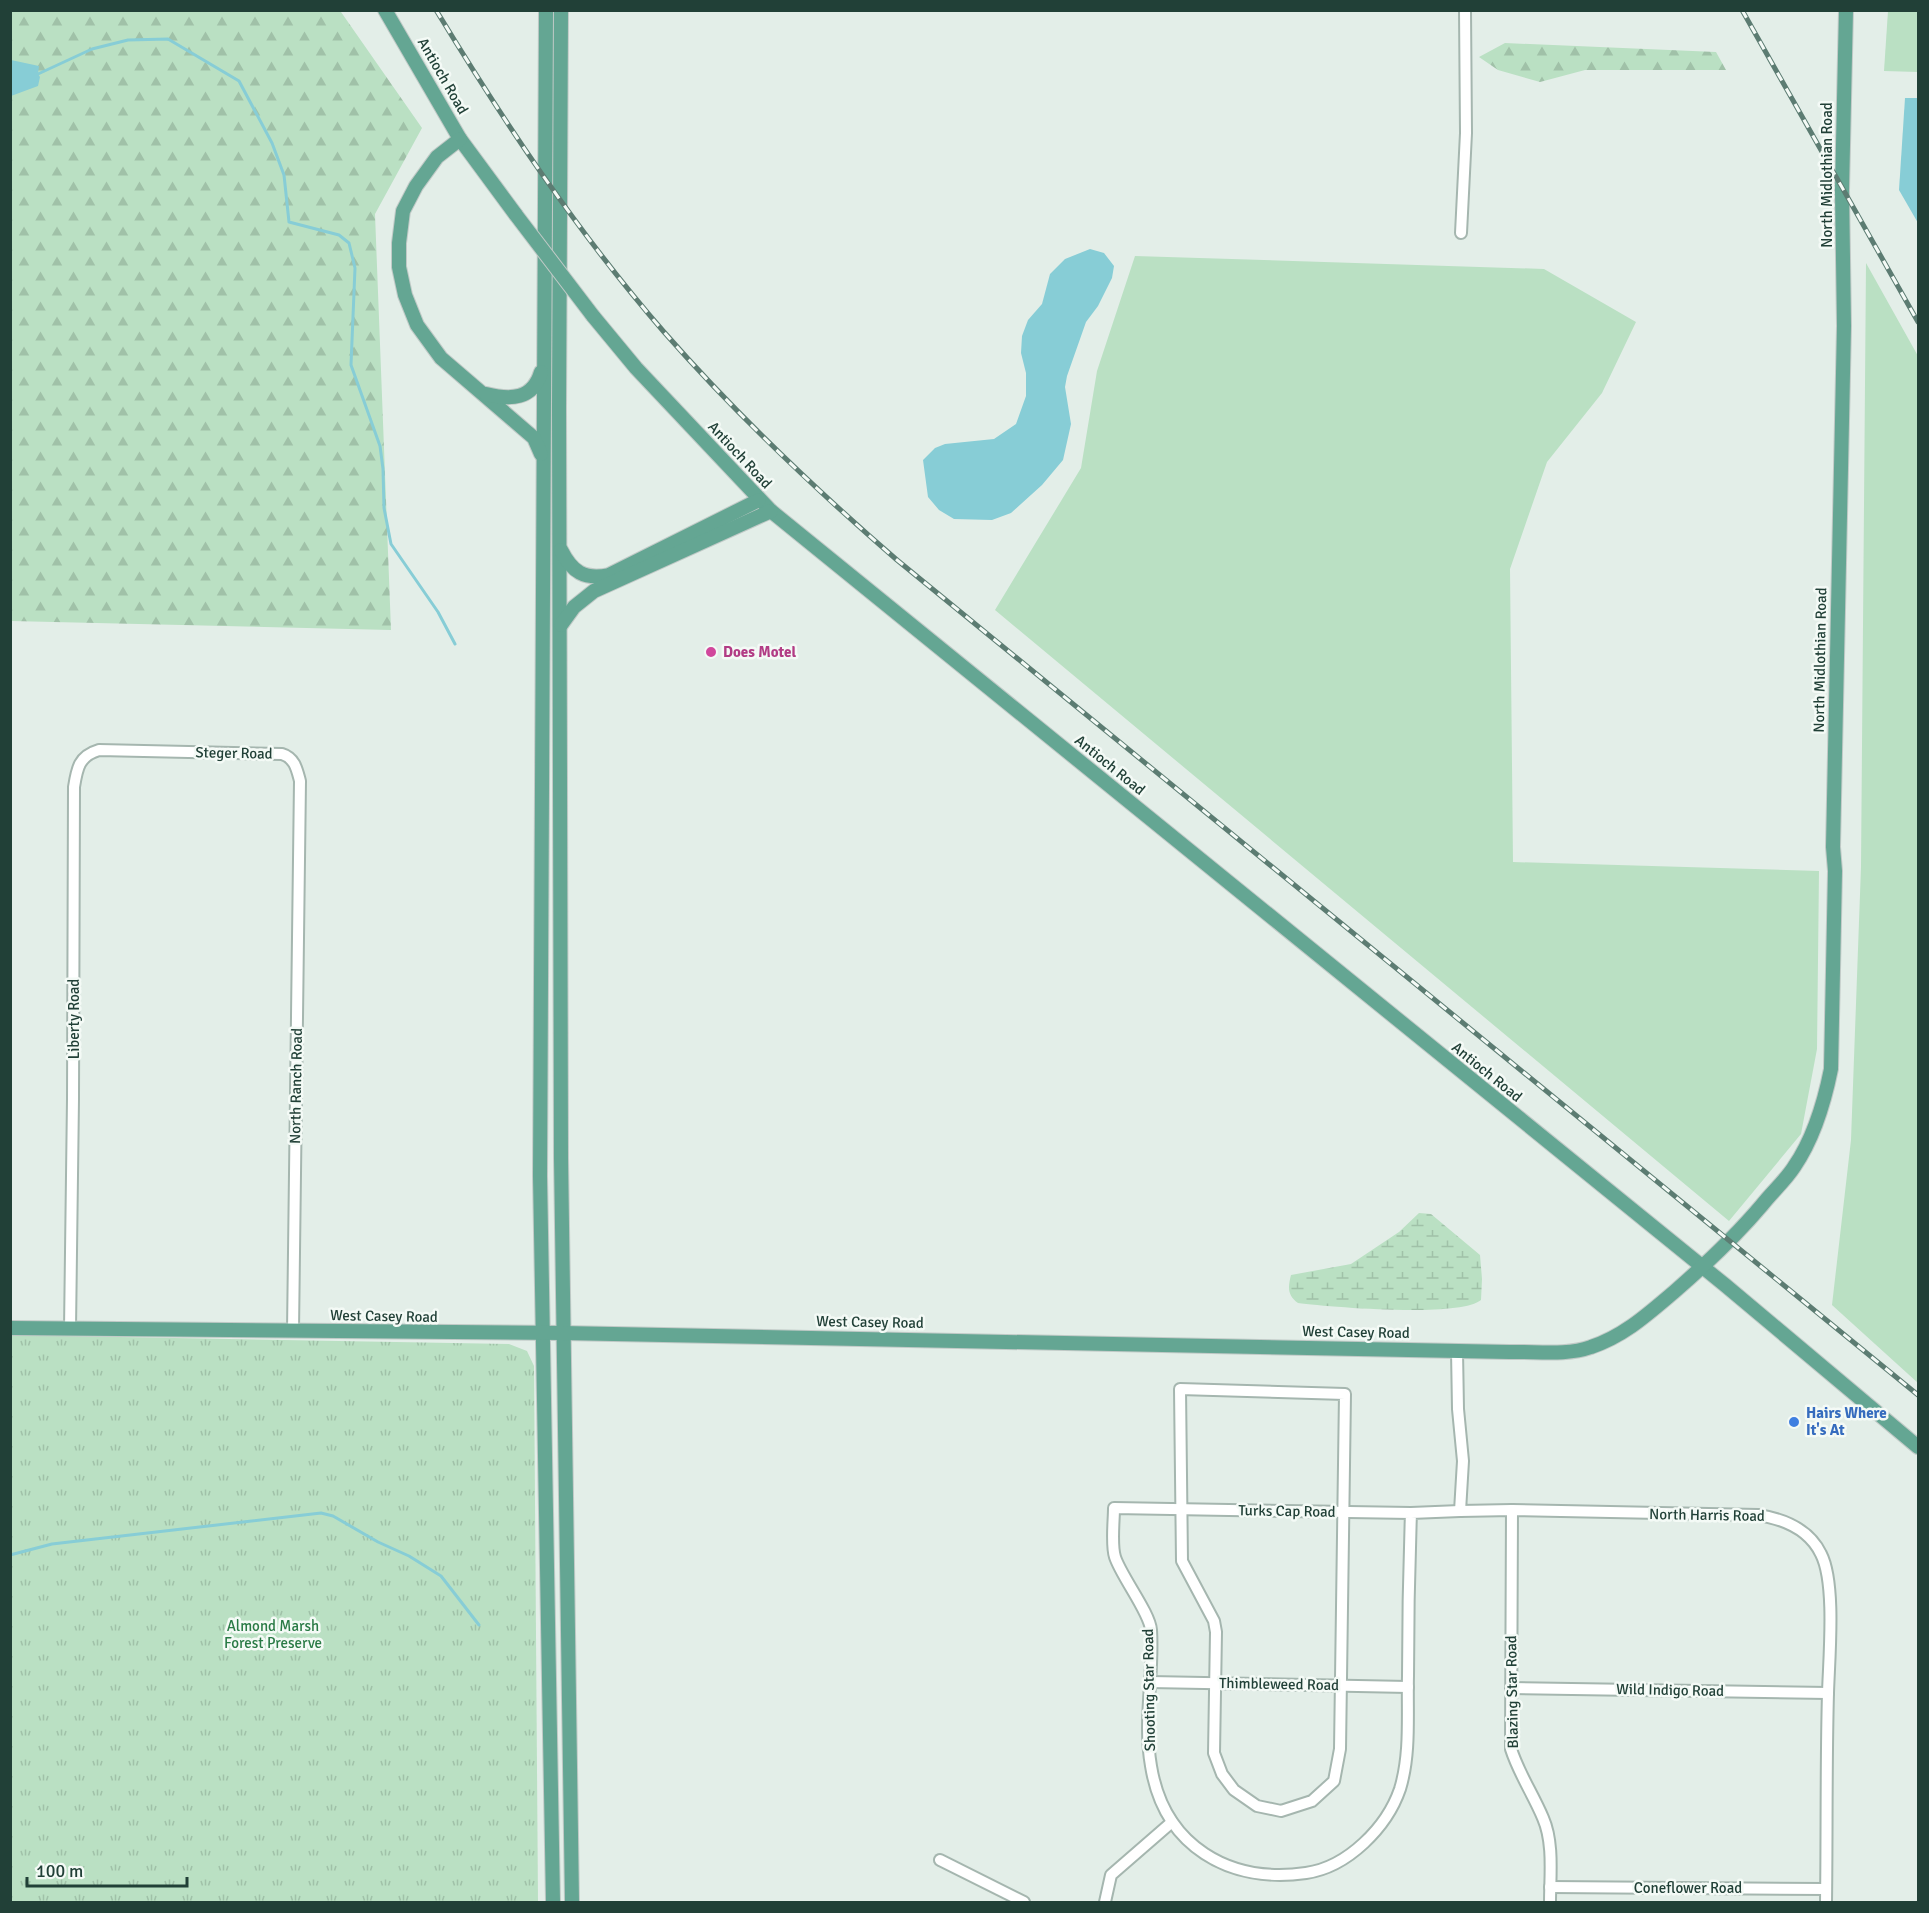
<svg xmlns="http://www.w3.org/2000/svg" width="1929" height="1913" font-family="Signika,sans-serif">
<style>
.grass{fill:#bae0c3}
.forest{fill:url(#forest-firs)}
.wetland{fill:url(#wetland-marsh)}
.park{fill:url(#park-tufts)}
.water{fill:#87cdd6}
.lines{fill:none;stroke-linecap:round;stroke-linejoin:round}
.stream{stroke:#87cdd6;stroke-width:3}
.minor-casing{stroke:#a5b6af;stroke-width:14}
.major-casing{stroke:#c1cac7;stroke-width:16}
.minor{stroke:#fff;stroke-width:10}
.major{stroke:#64a693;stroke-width:14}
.rail-casing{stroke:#5c7c72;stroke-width:5}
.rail{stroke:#f4faf6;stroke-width:3;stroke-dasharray:9;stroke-linecap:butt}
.major-bridge-casing{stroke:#c1cac7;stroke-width:16;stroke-linecap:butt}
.major-bridge{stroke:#64a693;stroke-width:14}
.hotel-dot{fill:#d1479c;stroke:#f4faf6;stroke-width:2}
.shop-dot{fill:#3f7fe0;stroke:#f4faf6;stroke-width:2}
.labels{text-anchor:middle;stroke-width:5;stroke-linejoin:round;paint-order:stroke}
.street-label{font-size:15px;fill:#214037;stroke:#f4faf6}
.hotel-label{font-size:15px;font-weight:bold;fill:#b23c85;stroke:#f4faf6;text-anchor:start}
.shop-label{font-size:15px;font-weight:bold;fill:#366cbe;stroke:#f4faf6;text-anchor:start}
.park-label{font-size:15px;fill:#297a45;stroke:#f4faf6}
</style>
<defs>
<pattern id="forest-firs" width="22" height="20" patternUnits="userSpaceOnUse" patternTransform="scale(1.5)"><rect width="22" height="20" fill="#bae0c3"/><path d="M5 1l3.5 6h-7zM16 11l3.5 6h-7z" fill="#a0c1a8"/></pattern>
<pattern id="wetland-marsh" width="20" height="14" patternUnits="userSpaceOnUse" patternTransform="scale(1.5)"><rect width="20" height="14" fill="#bae0c3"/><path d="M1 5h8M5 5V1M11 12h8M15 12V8" fill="none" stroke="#a0c1a8"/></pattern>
<pattern id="park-tufts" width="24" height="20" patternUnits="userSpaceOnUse" patternTransform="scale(1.5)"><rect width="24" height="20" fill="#bae0c3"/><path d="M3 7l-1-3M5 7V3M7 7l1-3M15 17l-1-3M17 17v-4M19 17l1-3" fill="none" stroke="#a0c1a8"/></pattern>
</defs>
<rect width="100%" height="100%" fill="#e3eee8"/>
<g class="grass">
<polygon points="1888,11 1918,11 1918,72 1884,71"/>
<polygon points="1135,256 1544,269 1636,322 1602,393 1547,462 1510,569 1513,862 1819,871 1817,1049 1801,1134 1729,1221 995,610 1081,468 1097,371"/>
<polygon points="1866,263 1918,356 1918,1383 1832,1305 1851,1140 1861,867"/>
</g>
<g class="forest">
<polygon points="300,10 341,12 422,128 375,214 391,630 11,621 11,11"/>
<polygon points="1505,43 1716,52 1726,70 1585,70 1540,82 1498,70 1479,57"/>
</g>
<path class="wetland" d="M1419,1213L1431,1214L1480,1255L1482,1279L1481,1300C1460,1318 1329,1307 1298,1303C1287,1295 1288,1287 1291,1275L1351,1264L1399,1232Z"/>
<polygon class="park" points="11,1335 509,1344 527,1351 534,1366 538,1902 11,1902"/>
<g class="water">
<polygon points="11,60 39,66 38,74 40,77 38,86 11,96"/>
<polygon points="1905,98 1918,98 1918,223 1899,190"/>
<polygon points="1090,249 1104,253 1114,266 1112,278 1098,306 1086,322 1067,376 1065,387 1071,424 1063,460 1042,485 1011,513 992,520 954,519 939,510 928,497 923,460 935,448 945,444 994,439 1016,424 1026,396 1026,373 1021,353 1022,336 1028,320 1042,304 1050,274 1065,259"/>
</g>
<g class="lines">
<g class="stream">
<polyline points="38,74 92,49 128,40 168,39 239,81 272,143 284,175 289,222 339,235 349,243 355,268 351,365 380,446 383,469 384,508 391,544 438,612 455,644"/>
<polyline points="10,1555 52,1544 321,1513 333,1516 378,1542 409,1556 441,1576 479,1625"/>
</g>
<defs>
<g id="minor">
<polyline points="1461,233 1466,133 1465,10"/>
<path d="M70,1329L73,1099L74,787C77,768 79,756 99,750L282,754C295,758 297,770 300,781L293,1331"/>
<path d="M1457,1351L1458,1409L1463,1461L1460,1511L1512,1510L1758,1515C1784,1519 1809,1529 1821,1554C1836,1583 1829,1658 1828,1693C1826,1763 1827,1833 1826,1902"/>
<polygon points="1180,1389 1345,1394 1340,1749 1334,1781 1312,1801 1281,1811 1257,1806 1234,1790 1222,1774 1214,1753 1216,1632 1214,1621 1182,1561"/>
<path d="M1512,1510L1511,1749C1519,1774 1533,1794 1543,1818C1554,1843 1550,1876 1550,1902"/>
<path d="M1411,1513C1409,1568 1408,1622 1408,1676C1407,1713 1411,1753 1400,1789C1387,1827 1348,1867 1306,1873C1229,1884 1164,1846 1151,1766C1143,1721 1154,1675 1151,1630C1150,1613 1121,1576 1115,1557C1111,1545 1114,1521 1114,1508L1411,1513L1460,1511"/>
<polyline points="1150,1682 1408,1687"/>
<polyline points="1511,1688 1828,1693"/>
<polyline points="940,1860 1024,1902"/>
<polyline points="1550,1887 1826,1889"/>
<polyline points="1105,1902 1111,1875 1172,1822"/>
</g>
<g id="major">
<polyline points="385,10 460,139 516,215"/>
<polyline points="546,10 540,1176 553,1902"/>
<polyline points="561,10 559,408 561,1158 572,1902"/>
<polyline points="460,139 437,157 416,186 403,211 399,243 399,267 405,295 417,325 441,358 534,438 541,454"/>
<polyline points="593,316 636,368 771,511 1725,1285 1918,1447"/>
<path d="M486,394C510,400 533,400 541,372"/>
<path d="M561,550C572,572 584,580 609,575L759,500"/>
<polyline points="561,625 574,607 594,591 771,511"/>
<path d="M10,1328L563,1333L1509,1352C1535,1351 1566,1356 1591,1347C1624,1336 1648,1314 1674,1292C1705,1265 1735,1237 1762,1205C1772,1192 1785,1181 1794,1167C1814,1138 1824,1104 1831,1069L1835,871L1833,847L1844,326L1842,190L1846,10"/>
</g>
</defs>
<use href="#minor" class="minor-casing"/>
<use href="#major" class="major-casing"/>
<use href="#minor" class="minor"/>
<use href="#major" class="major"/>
<defs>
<g id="rail">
<path d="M436,10C504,122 578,233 664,332C736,414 815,489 897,560L1918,1395"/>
<polyline points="1742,10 1918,322"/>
</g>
</defs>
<use href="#rail" class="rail-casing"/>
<use href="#rail" class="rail"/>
<defs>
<polyline id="major-bridge" points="516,215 593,316"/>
</defs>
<use href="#major-bridge" class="major-bridge-casing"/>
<use href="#major-bridge" class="major-bridge"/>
</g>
<circle class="hotel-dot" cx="711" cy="652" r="6"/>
<circle class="shop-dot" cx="1794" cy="1422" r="6"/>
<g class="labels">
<g class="street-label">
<text transform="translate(443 76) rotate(60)" y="5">Antioch Road</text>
<text transform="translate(1827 175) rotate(-90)" y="5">North Midlothian Road</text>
<text transform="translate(740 455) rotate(47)" y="5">Antioch Road</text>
<text transform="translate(1820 660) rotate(-89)" y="5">North Midlothian Road</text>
<text transform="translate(234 753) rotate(1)" y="5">Steger Road</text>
<text transform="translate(1110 765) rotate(39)" y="5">Antioch Road</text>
<text transform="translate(74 1019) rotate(-90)" y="5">Liberty Road</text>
<text transform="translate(1487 1072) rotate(39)" y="5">Antioch Road</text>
<text transform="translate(296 1086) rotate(-89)" y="5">North Ranch Road</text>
<text transform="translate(384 1316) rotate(1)" y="5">West Casey Road</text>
<text transform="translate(870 1322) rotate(1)" y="5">West Casey Road</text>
<text transform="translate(1356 1332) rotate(1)" y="5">West Casey Road</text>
<text transform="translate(1287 1511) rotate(1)" y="5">Turks Cap Road</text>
<text transform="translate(1707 1515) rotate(1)" y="5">North Harris Road</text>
<text transform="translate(1279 1684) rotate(1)" y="5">Thimbleweed Road</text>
<text transform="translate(1149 1690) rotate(-91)" y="5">Shooting Star Road</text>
<text transform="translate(1670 1690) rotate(1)" y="5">Wild Indigo Road</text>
<text transform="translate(1512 1692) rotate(-91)" y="5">Blazing Star Road</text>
<text x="1688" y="1893">Coneflower Road</text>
</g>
<g class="hotel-label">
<text x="723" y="657">Does Motel</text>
</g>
<g class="shop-label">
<text x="1806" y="1418">Hairs Where<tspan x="1806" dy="17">It's At</tspan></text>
</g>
<g class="park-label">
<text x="273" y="1631">Almond Marsh<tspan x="273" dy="17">Forest Preserve</tspan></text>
</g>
</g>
<rect width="1929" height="1913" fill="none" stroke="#214037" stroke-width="24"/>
<path d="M27 1877v9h160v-9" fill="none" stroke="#214037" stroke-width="3"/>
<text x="36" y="1877" font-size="18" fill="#214037" stroke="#f4faf6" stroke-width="4.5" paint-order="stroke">100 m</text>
</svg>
